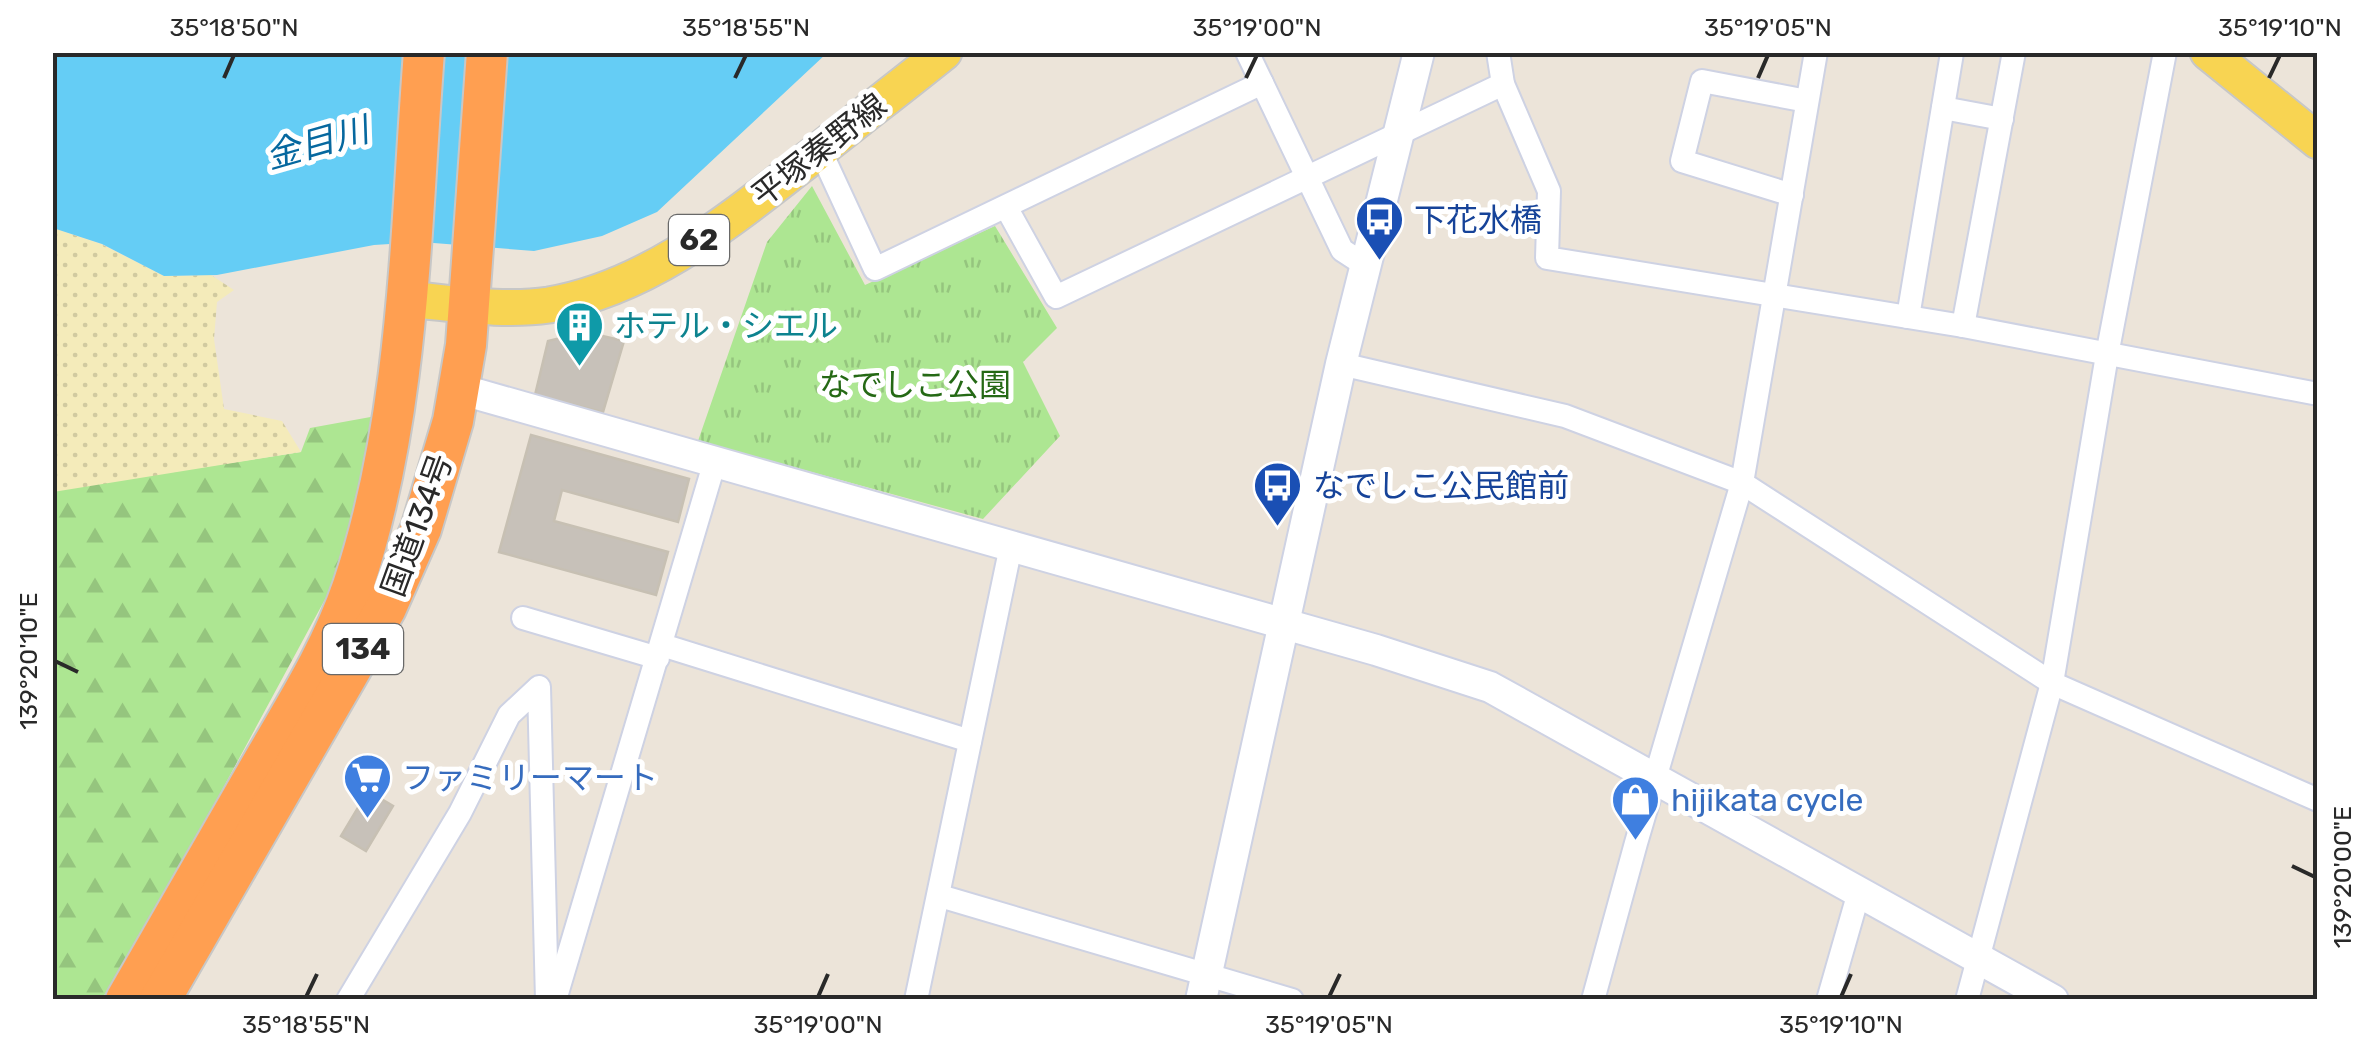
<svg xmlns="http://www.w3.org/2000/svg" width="2370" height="1052" font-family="Rubik,'Noto Sans JP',sans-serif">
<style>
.forest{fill:url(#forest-firs)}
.sand{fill:url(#sand-dots)}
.park{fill:url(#park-tufts)}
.water{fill:#65cdf5}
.building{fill:#c7c1b9;stroke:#c7c0b3;stroke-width:2.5}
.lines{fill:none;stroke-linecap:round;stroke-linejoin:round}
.street-casing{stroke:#ced2e3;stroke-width:26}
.secondary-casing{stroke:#ced2e3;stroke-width:34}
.primary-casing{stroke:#c7c7c7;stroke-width:39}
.highway-casing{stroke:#c7c7c7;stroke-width:44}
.street{stroke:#fff;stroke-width:22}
.secondary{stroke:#fff;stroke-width:30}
.primary{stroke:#f8d452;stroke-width:35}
.highway{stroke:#ff9f51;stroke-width:40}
.ticks{fill:none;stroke:#292929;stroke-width:4}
.labels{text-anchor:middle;stroke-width:10;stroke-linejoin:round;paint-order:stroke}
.shield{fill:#fff;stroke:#696969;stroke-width:2.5}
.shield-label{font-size:30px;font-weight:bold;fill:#292929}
.street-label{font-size:32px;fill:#292929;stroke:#fff}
.transit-label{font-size:32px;fill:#164399;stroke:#fff;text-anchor:start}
.culture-label{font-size:32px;fill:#0d838f;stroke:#fff;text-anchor:start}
.park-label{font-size:32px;fill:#256915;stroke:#fff}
.shop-label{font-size:32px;fill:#366cbe;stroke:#fff;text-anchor:start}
.water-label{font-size:35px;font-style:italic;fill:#06689f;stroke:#fff}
.neatline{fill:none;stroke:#292929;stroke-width:4}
.ticks-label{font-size:25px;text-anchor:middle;fill:#292929}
</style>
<defs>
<pattern id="forest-firs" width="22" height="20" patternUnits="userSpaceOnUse" patternTransform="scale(2.5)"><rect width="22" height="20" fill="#ade692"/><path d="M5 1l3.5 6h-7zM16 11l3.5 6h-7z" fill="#95c57e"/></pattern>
<pattern id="sand-dots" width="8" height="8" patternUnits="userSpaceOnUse" patternTransform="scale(2.5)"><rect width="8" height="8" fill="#f4ebba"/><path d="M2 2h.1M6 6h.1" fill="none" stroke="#d1caa0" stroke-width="1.8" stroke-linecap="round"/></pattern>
<pattern id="park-tufts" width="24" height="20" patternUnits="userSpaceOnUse" patternTransform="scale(2.5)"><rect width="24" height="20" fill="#ade692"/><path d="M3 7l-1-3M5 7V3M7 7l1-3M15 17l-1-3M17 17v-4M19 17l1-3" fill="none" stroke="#95c57e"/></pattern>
</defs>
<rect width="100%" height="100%" fill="#ece4d9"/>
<polygon class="forest" points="376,416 336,579 181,866 102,999 53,1000 53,490 301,452 310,428"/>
<polygon class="sand" points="53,228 101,244 164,276 211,275 234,290 217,302 214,339 224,409 282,421 301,452 53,492"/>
<polygon class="park" points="812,186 865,285 995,226 1057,328 1023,362 1060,436 983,519 698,441 767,242"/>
<polygon class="water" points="53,53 827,53 657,212 602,236 534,251 421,242 374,245 217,275 164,276 102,244 53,228"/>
<g class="building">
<polygon points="585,332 624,341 603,412 535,395 548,341"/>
<polygon points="531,435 689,479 678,522 562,490 554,521 668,552 656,595 499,552"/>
<polygon points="368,791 393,806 366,851 341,836"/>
</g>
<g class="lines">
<defs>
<g id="street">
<polyline points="1247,52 1262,83"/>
<polyline points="1498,52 1503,84 1549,191 1547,258 1963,326 2318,394"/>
<polyline points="1943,108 2002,119"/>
<polyline points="820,150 875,269 1262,83 1342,250 1365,265"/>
<polyline points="1792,195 1682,161 1702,81 1807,101"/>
<polyline points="1006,207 1056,297 1503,84"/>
<polyline points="1908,317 1952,53"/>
<polyline points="1963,326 2014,52"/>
<polyline points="1341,364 1565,416 1742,483 2052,683 2318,800"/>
<polyline points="523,618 658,658"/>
<polyline points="662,645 970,741"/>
<polyline points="940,896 1292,1000"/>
<polyline points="348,1000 460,813 509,715 539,687 547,1000"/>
<polyline points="555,1000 715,461"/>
<polyline points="916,1000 1011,546"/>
<polyline points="1593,1000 1636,843 1742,483 1816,52"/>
<polyline points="1828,1000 1859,892"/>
<polyline points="1967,1000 2052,683 2107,355 2165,52"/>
</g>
<g id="secondary">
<polyline points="459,389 1376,650 1490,687 2053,1000"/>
<polyline points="1201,1000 1341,364 1419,52"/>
</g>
<g id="primary">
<polyline points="2208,52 2318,141"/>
<path d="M405,299C453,303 502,312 549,305C648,288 729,221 806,161C852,124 898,89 944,52"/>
</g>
<g id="highway">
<path d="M126,1000C170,923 215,846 259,769C293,710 331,651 353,586C410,415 410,231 424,52"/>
<polyline points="160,1000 386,608 421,529 453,421 466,345 487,52"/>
</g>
</defs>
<use href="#street" class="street-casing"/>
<use href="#secondary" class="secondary-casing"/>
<use href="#primary" class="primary-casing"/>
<use href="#highway" class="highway-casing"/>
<use href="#street" class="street"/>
<use href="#secondary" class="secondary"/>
<use href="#primary" class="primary"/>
<use href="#highway" class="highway"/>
</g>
<path class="ticks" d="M224,78L234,55M735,78L746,55M1246,78L1257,55M1758,78L1768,55M2269,78L2280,55M55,661L78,672M2292,866L2315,877M306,997L317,974M818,997L828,974M1329,997L1340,974M1841,997L1851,974"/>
<defs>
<symbol id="bus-pin" viewBox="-11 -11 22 30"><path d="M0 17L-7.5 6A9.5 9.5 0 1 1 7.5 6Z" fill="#1a4fb4" stroke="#fff"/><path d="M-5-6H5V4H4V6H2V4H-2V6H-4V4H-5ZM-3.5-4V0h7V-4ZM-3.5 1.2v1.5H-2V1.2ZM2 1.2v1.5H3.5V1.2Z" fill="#fff"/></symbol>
<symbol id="building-pin" viewBox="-11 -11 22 30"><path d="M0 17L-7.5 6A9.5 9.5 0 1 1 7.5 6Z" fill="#0f9aa8" stroke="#fff"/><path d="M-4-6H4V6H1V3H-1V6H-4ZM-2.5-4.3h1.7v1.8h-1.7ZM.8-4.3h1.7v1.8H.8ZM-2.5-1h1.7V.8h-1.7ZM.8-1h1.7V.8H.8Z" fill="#fff"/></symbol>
<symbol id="supermarket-pin" viewBox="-11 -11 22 30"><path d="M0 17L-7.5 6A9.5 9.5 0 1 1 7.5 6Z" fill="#3f7fe0" stroke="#fff"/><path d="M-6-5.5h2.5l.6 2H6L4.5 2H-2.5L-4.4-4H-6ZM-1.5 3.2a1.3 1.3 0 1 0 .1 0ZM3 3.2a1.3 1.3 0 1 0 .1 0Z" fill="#fff"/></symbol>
<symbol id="shop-pin" viewBox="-11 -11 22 30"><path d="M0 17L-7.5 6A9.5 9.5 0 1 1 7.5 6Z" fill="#3f7fe0" stroke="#fff"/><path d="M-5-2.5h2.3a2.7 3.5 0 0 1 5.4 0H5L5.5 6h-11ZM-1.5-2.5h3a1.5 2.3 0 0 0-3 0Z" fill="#fff"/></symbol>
</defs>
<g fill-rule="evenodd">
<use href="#bus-pin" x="1352" y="192" width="55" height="75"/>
<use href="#building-pin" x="552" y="298" width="55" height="75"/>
<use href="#bus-pin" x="1250" y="458" width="55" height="75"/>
<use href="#supermarket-pin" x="340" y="750" width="55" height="75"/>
<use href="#shop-pin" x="1608" y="772" width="55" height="75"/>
</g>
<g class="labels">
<g class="shield">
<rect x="669" y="215" width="60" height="50" rx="8"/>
<rect x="323" y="624" width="80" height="50" rx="8"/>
</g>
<g class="shield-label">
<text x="699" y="250">62</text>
<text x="363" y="659">134</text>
</g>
<g class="street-label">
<text transform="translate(819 150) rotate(-38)" y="11">平塚秦野線</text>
<text transform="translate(417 525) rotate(-70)" y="11">国道134号</text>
</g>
<g class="transit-label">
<text x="1414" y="231">下花水橋</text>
<text x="1313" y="497">なでしこ公民館前</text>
</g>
<g class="culture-label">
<text x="614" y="337">ホテル・シエル</text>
</g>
<g class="park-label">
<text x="915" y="396">なでしこ公園</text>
</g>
<g class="shop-label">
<text x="402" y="789">ファミリーマート</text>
<text x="1671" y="811">hijikata cycle</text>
</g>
<g class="water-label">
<text transform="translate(317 143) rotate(-16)" y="12">金目川</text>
</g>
</g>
<rect width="2370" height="1052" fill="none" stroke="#ffffff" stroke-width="110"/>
<rect x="55" y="55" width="2260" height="942" class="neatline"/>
<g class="ticks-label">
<text x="234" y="36">35°18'50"N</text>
<text x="746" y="36">35°18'55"N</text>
<text x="1257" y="36">35°19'00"N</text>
<text x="1768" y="36">35°19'05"N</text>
<text x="2280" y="36">35°19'10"N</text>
<text transform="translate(28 661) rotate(-90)" y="9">139°20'10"E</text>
<text transform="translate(2342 877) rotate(-90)" y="9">139°20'00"E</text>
<text x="306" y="1033">35°18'55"N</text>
<text x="818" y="1033">35°19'00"N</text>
<text x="1329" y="1033">35°19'05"N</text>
<text x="1841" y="1033">35°19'10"N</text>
</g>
</svg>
